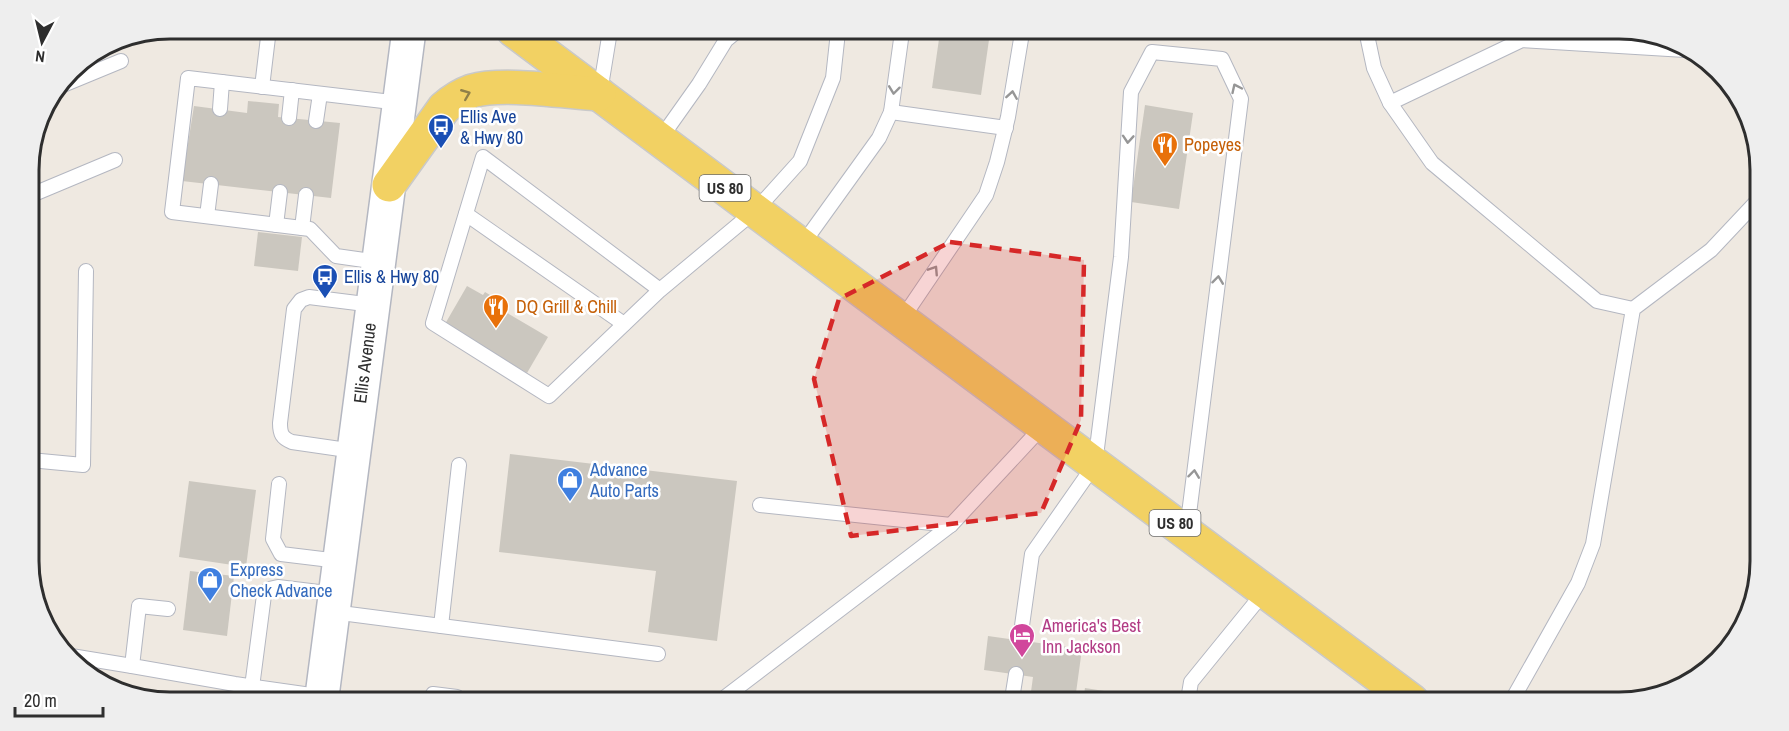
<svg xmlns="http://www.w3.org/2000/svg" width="1789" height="731" font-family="'Archivo Narrow',sans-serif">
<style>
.building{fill:#cbc7bf}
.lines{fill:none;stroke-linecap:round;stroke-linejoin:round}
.lane-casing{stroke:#b4b7c1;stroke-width:16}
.secondary-casing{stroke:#b4b7c1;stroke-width:36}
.primary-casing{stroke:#c9c9c9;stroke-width:36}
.lane{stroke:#fff;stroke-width:14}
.secondary{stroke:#fff;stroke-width:33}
.primary{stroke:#f2d163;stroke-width:33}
.oneway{stroke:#969696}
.oneway2{stroke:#908048}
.marked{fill:#d62828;fill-opacity:0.2;stroke:#d62828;stroke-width:4.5;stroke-dasharray:12 8;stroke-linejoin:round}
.labels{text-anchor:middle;stroke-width:5;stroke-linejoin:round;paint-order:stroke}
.shield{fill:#fff;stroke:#6d6d6d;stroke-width:1.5}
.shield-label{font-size:16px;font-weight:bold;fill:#2e2e2e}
.transit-label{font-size:18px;fill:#164399;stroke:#fff;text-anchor:start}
.food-label{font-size:18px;fill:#c56008;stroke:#fff;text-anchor:start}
.street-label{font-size:18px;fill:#2e2e2e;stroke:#fff}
.shop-label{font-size:18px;fill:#366cbe;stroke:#fff;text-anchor:start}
.hotel-label{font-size:18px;fill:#b23c85;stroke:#fff;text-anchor:start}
.rim{fill:none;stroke:#2e2e2e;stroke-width:3}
</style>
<rect width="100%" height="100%" fill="#efe9e1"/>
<g class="building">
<polygon points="940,32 990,33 981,95 932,88"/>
<polygon points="248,101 279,104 278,117 340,123 331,198 182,181 194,106 247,113"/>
<polygon points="1145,105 1193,113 1179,209 1131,202"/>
<polygon points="258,232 302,237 298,271 254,266"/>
<polygon points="467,286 483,295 485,292 495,298 492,304 548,337 527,373 445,324"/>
<polygon points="510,454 737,481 717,641 648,632 656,571 499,552"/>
<polygon points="189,481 256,490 246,567 179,557"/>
<polygon points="190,571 234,576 227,636 183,630"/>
<polygon points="988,636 1082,649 1075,700 1030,699 1033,677 984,670"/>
<polygon points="1085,688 1143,697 1142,700 1083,700"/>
</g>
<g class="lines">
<defs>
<g id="lane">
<polyline points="1367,35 1374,68 1390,103"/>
<polyline points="58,87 121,61"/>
<polyline points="262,87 269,29"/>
<polyline points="600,92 610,31"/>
<polyline points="220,109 222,82"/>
<polyline points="891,112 1006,128"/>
<polyline points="289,118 292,90"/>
<polyline points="316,121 320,94"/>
<polyline points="660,139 699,84 726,40 737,31"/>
<polyline points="29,196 115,160"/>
<polyline points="466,214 624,324"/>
<polyline points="207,216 211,184"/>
<polyline points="276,225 280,192"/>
<polyline points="302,228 306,195"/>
<polyline points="802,245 879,138 891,112 902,32"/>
<polyline points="378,262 336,256 310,229 172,212 188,78 400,103"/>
<polyline points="660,290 549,396 433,323 483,157 660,290 756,210 800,161 833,78 838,32"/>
<polyline points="1633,309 1597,301 1432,163 1390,103 1522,40 1685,50"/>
<polyline points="902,319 986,195 997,162 1008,117 1022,33"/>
<path d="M354,451L292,442C282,438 280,434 280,423L294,309L301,300L309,297L373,305"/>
<polyline points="30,460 83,465 86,271"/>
<polyline points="279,484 273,539 281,554 339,561"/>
<polyline points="760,505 951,525"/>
<polyline points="168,609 139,606 132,666 235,684 318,696"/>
<polyline points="333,612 658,654"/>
<polyline points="441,626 459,465"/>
<polyline points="1020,640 1032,554 1095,464 1121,257 1131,92 1152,52 1222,59 1241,99 1187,530"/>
<polyline points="65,655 132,666"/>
<polyline points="252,687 264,595 269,589 278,587 335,594"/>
<polyline points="432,696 433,694 457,697"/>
<polyline points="724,698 951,525 1044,425"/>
<polyline points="1012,699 1016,674"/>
<polyline points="1188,700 1191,682 1265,591"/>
<polyline points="1511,702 1578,583 1593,544 1633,309 1711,250 1759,199"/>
</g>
<polyline id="secondary" points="322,696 409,30"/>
<g id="primary">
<polyline points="513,30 1412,701"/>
<path d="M389,185L444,108C452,101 461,95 472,91C503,82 565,92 599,94"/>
</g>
</defs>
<use href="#lane" class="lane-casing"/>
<use href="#secondary" class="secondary-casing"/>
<use href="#primary" class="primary-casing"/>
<use href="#lane" class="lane"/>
<use href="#secondary" class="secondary"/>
<use href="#primary" class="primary"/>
</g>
<defs><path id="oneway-chevron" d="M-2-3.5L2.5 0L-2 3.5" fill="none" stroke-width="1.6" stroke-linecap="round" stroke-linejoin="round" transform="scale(1.5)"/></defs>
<g class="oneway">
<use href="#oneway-chevron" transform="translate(1236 88) rotate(-115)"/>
<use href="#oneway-chevron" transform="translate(894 90) rotate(97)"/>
<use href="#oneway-chevron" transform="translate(1012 95) rotate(-81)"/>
<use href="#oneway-chevron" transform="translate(1128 139) rotate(94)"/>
<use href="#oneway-chevron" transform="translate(934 270) rotate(-57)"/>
<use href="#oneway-chevron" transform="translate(1218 280) rotate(-83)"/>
<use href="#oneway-chevron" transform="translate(1194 474) rotate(-83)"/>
</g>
<use class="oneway2" href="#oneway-chevron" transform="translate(466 94) rotate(-22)"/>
<path class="marked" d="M950,242L1084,260L1081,420L1041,513L851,536L814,379L839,299Z"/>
<defs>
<symbol id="bus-pin" viewBox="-11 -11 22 30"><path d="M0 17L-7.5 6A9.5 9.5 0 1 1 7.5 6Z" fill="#1a4fb4" stroke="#fff"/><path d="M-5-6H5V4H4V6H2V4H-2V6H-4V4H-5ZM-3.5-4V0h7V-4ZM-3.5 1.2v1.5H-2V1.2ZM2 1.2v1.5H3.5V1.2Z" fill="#fff"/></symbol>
<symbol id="restaurant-pin" viewBox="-11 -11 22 30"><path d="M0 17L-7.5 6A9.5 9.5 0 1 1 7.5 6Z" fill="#e8710a" stroke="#fff"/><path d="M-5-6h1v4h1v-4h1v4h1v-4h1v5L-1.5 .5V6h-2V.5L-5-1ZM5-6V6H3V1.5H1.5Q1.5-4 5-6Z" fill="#fff"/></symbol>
<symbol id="shop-pin" viewBox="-11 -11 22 30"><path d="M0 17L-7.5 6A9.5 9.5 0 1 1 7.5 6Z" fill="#3f7fe0" stroke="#fff"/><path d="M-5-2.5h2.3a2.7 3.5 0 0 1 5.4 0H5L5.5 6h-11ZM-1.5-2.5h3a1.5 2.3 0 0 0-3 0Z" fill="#fff"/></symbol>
<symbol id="hotel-pin" viewBox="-11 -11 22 30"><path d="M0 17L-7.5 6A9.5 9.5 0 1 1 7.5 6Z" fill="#d1479c" stroke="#fff"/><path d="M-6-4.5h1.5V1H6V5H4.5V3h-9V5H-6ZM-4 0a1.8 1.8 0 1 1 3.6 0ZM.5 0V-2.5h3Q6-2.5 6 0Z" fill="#fff"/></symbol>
</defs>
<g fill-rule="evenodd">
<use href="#bus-pin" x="426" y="112" width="30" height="40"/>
<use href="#restaurant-pin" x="1150" y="130" width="30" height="40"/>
<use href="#bus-pin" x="310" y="262" width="30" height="40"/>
<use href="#restaurant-pin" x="481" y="292" width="30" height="40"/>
<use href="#shop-pin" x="555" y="465" width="30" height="40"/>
<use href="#shop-pin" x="195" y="565" width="30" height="40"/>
<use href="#hotel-pin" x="1007" y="621" width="30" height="40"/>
</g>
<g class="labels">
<g class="shield">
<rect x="699.5" y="175" width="51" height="26" rx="4.5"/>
<rect x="1149.5" y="510" width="51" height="26" rx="4.5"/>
</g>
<g class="shield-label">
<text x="725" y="194">US 80</text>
<text x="1175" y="529">US 80</text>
</g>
<g class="transit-label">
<text x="460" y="123">Ellis Ave<tspan x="460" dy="21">&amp; Hwy 80</tspan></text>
<text x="344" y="283">Ellis &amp; Hwy 80</text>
</g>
<g class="food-label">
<text x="1184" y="151">Popeyes</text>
<text x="516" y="313">DQ Grill &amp; Chill</text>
</g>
<g class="street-label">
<text transform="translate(365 363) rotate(-83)" y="6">Ellis Avenue</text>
</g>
<g class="shop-label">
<text x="590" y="476">Advance<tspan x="590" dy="21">Auto Parts</tspan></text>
<text x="230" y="576">Express<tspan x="230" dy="21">Check Advance</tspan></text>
</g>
<g class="hotel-label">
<text x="1042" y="632">America's Best<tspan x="1042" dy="21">Inn Jackson</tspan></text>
</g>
</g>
<path d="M0 0H1789V731H0ZM170 39H1619A131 131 0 0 1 1750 170V561A131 131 0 0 1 1619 692H170A131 131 0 0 1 39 561V170A131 131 0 0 1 170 39Z" fill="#eee" fill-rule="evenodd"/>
<path class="rim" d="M170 39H1619A131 131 0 0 1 1750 170V561A131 131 0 0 1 1619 692H170A131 131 0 0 1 39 561V170A131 131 0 0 1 170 39Z"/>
<g transform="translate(42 42) rotate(187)" stroke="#ffffff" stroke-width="4.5" paint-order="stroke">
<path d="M0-4.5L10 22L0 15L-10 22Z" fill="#2e2e2e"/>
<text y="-9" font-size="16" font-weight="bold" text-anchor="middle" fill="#2e2e2e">N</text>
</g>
<path d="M15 707v9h88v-9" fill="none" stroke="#2e2e2e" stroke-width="3"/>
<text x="24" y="707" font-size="18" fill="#2e2e2e" stroke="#ffffff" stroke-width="4.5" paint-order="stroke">20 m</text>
</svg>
